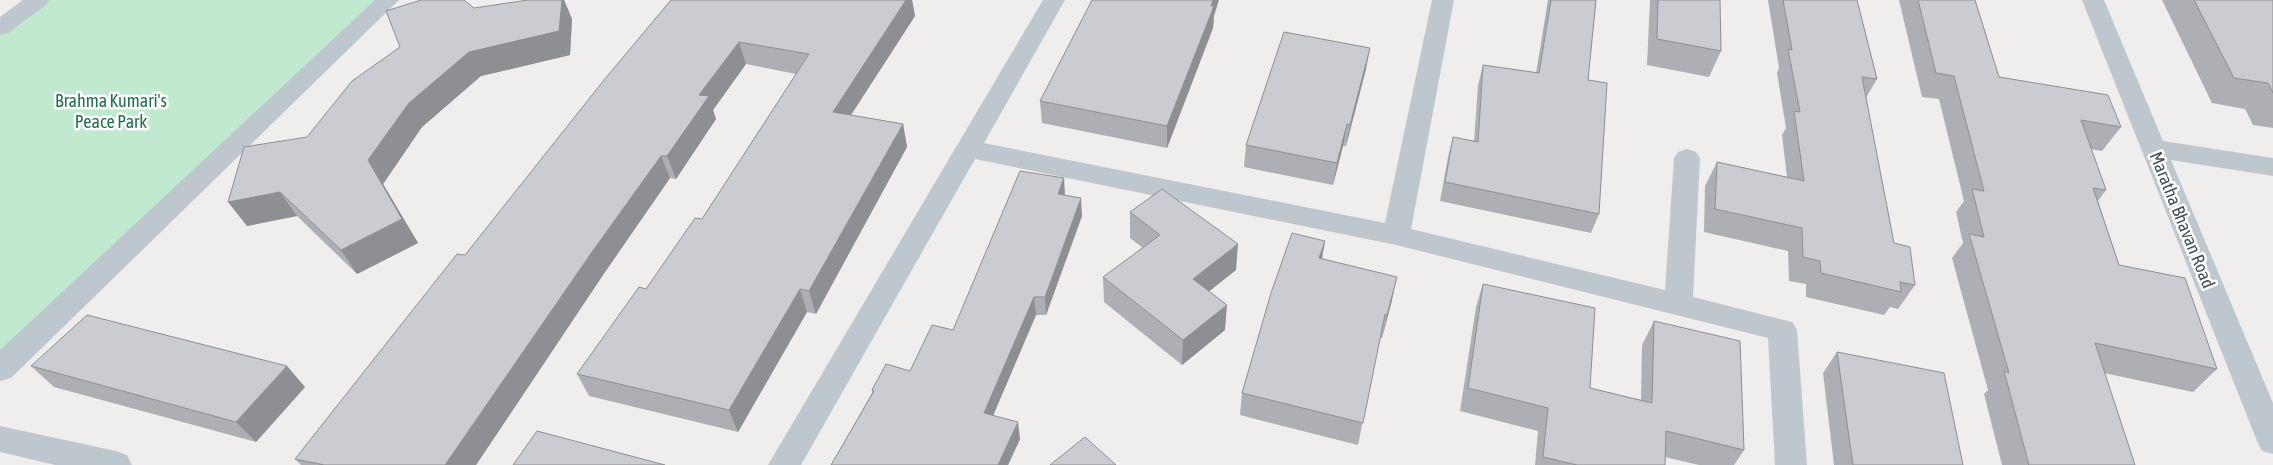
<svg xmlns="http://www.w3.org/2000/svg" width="2273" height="465" font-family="'Asap Condensed',sans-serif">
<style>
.green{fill:#c0e9d0}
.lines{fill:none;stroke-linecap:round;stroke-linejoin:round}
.minor{fill:#bfc7ce;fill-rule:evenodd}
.wall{fill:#aeafb4}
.shaded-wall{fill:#8d8f92}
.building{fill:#caccd1;stroke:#8d8f92}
.labels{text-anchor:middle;stroke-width:5;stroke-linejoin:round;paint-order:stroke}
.park-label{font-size:18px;fill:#207149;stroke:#fff}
.street-label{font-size:18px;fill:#475058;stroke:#fff}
</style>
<rect width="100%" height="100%" fill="#f0eded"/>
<polygon class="green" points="38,0 388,0 0,369 0,28"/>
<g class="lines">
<g class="minor">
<polygon points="23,0 49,0 46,5 8,33 0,35 0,17"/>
<polygon points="375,0 399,0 11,378 0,381 0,350"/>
<polygon points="1043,0 1065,0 984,143 1385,223 1432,0 1454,0 1411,229 1665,290 1674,158 1678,152 1687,149 1696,152 1700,158 1693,297 1792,322 1797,330 1807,465 1775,465 1768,338 1396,245 975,159 801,465 768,465"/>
<polygon points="2082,0 2104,0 2163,141 2273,158 2273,176 2171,160 2273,403 2273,454 2262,451 2257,441"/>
<polygon points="0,426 116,451 127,455 132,465 55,465 0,452"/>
</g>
</g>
<g class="wall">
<polygon points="528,0 564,0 572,19 570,55 481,76 422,127 383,184 418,243 357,274 297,216 247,226 307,137"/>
<polygon points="671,0 912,0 915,16 851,115 903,124 907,147 816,314 807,312 738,432 589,396 577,374 702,219 796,74 746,64 713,110 716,119 676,179 670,178 603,275 476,465 301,465 295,459 465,255"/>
<polygon points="1548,0 1596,0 1588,80 1599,214 1591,233 1440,201 1448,157 1453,137 1474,142 1478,85 1483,65 1536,73"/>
<polygon points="1650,0 1720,0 1721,51 1709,77 1647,65"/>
<polygon points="1768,0 1857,0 1877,79 1866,98 1894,243 1915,285 1898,309 1890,307 1884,315 1806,297 1806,284 1789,281 1788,251 1704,232 1705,186 1717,162 1787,177 1782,135 1786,128 1777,73 1779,68"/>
<polygon points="1899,0 1975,0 1999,77 2121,127 2102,151 2091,149 2106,190 2098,201 2119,265 2217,369 2193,392 2104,373 2135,465 2002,465 1984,394 1988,390 1952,258 1963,243 1956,212 1964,201 1939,99 1922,97"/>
<polygon points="2162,0 2273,0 2273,128 2253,125 2245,109 2212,103"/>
<polygon points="1214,16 1213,28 1167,148 1042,123 1040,101"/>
<polygon points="1366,69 1346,146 1343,146 1333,185 1244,167 1246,145"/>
<polygon points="1065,195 1082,216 1046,315 1036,315 993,415 1020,439 1008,465 831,465 872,393 872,390 910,371 953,330"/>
<polygon points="1130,212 1236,270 1209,291 1225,330 1182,365 1104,302 1103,277 1143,248 1130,238"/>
<polygon points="1325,241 1322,258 1392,300 1382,338 1380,337 1358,445 1240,415 1242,393"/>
<polygon points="1483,284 1590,388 1641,400 1642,345 1654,321 1744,450 1734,465 1699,465 1665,457 1665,465 1535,465 1538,431 1460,411 1476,307"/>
<polygon points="1837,352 1963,465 1834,465 1823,373"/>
<polygon points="31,366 305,387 256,442 54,387"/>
</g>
<g class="shaded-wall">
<polygon points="562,0 564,0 572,19 570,55 481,76 422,127 383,184 418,243 357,274 341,250 368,160 409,103 469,52"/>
<polygon points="906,0 912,0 915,16 838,135 833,112"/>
<polygon points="1213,0 1219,0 1214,16 1213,28 1167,148 1167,126"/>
<polygon points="739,42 746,64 713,110 716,119 676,179 667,156 699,95"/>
<polygon points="1370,48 1366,69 1346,146 1350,125"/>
<polygon points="903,124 907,147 816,314 809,291"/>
<polygon points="1347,124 1343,146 1333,185 1337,163"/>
<polygon points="661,156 670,178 603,275 476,465 445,465 592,252"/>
<polygon points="1064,178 1065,196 1058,194"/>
<polygon points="280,192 297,216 247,226 228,202"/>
<polygon points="1081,198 1082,216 1046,315 1045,297"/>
<polygon points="1325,241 1321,264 1319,258"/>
<polygon points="1238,244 1236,270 1192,305 1193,279"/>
<polygon points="1397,277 1392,300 1382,338 1387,315"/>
<polygon points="800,289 807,312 738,432 729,410"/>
<polygon points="1034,297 1036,315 987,430 984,413"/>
<polygon points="1227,305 1225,330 1182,365 1183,340"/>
<polygon points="287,366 305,387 256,442 236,422"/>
<polygon points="1018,422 1020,439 1008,465 998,465"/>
</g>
<g class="building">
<polygon points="421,0 464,0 474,8 528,0 562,0 559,31 469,52 409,103 368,160 402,219 341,250 280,192 228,202 244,147 307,137 352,81 400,47 386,11"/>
<polygon points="671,0 906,0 833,112 903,124 809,291 800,289 729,410 577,374 639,287 646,289 695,218 702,219 809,54 739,42 699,95 709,96 667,156 661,156 592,252 445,465 324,465 295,459 457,254 465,255 604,80"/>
<polygon points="1092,0 1213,0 1211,6 1214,6 1167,126 1040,101"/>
<polygon points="1551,0 1596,0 1588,80 1607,83 1599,214 1445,182 1453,137 1478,142 1483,65 1539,73"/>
<polygon points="1658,0 1720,0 1721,51 1657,39"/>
<polygon points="1783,0 1857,0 1877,79 1862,77 1894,243 1910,247 1915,285 1900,282 1901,292 1821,273 1820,261 1803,257 1802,228 1715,209 1717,162 1804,181 1794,111 1800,112 1788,49 1792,50"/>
<polygon points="1918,0 1975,0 1999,77 2108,95 2121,127 2081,120 2106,190 2093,188 2119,265 2185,278 2217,369 2095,343 2135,465 2029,465 2004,371 2009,373 1969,234 1984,237 1972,189 1984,191 1954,76 1936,73"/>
<polygon points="2194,0 2273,0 2273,93 2268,83 2234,78"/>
<polygon points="1284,32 1370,48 1350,125 1347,124 1337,163 1246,145"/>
<polygon points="1020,171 1064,178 1058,194 1081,198 1045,297 1034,297 984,413 1018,422 998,465 831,465 874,391 872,390 886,364 910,371 932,325 953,330"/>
<polygon points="1162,189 1238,244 1193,279 1227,305 1183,340 1103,277 1160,235 1130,212"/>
<polygon points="1292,233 1325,241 1319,258 1397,277 1387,315 1385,314 1363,423 1242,393 1271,293"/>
<polygon points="1483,284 1595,308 1590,388 1652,403 1654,321 1740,341 1744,450 1666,431 1665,465 1577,465 1543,457 1548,408 1468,388"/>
<polygon points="87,315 287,366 236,422 31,366"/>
<polygon points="1837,352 1944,373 1963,465 1853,465"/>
<polygon points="537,431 665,465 513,465"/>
<polygon points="1085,437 1116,465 1050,465"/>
</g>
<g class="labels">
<g class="park-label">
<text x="111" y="107">Brahma Kumari's<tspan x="111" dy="21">Peace Park</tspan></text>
</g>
<g class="street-label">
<text transform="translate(2182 220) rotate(68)" y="6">Maratha Bhavan Road</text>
</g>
</g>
</svg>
